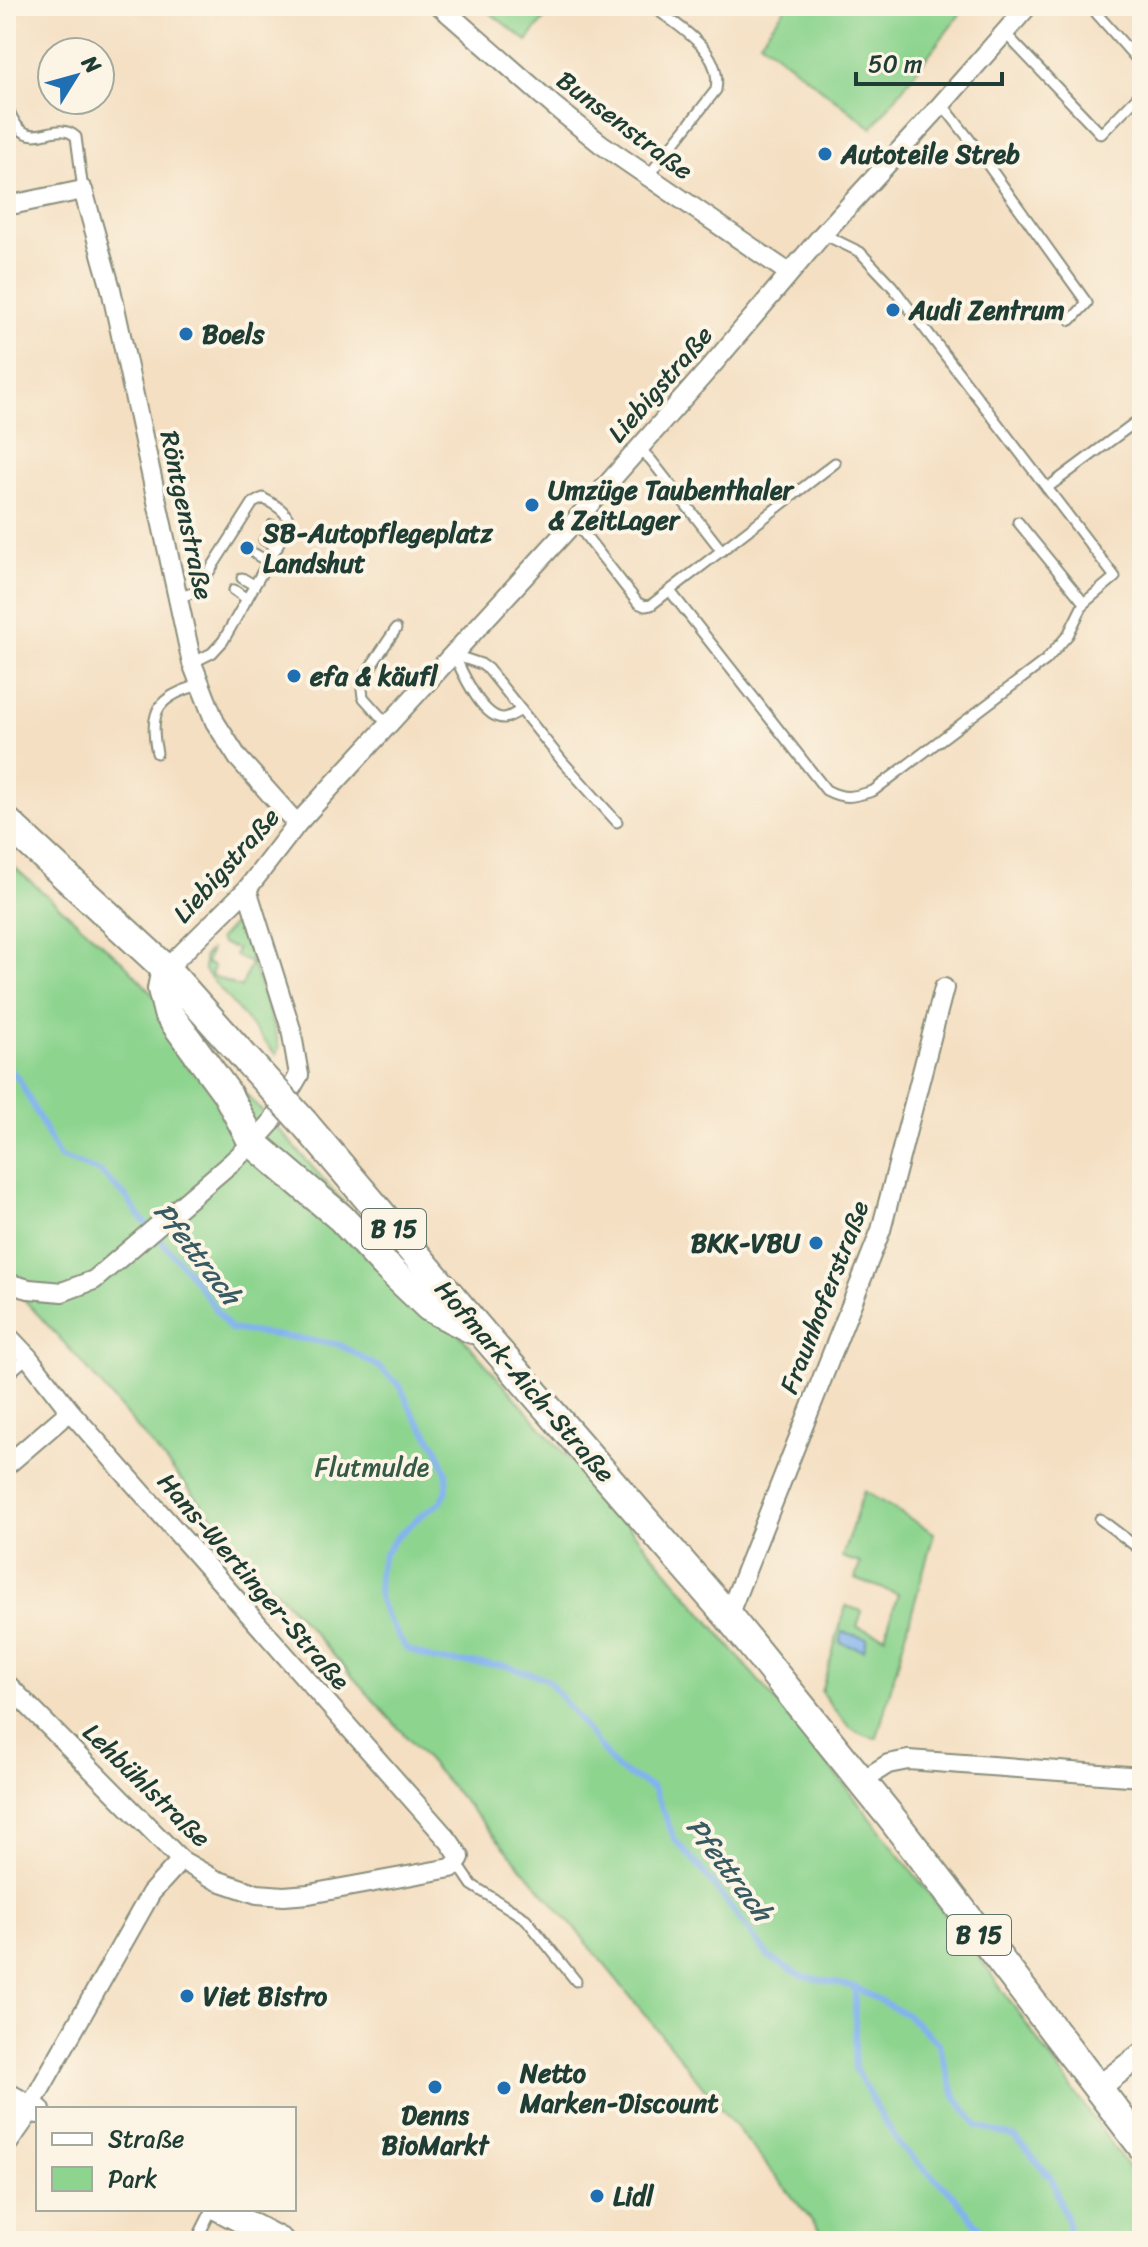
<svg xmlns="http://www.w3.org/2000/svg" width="1148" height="2247" font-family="Sriracha,sans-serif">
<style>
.green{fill:#8dd48f;stroke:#568862;stroke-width:2}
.water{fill:#83b2ee;stroke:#517891;stroke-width:2}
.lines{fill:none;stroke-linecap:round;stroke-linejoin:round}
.stream{stroke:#83b2ee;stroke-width:6}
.service-casing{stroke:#8a8e7b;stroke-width:13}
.minor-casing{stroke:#8a8e7b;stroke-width:22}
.tertiary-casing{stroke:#8a8e7b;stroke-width:26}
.secondary-casing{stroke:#8a8e7b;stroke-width:28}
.primary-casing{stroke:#8a8e7b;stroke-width:32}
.service{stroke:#fff;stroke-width:9}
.minor{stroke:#fff;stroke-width:18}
.tertiary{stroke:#fff;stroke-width:22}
.secondary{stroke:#fff;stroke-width:24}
.primary{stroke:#fff;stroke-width:28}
.primary-bridge-casing{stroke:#8a8e7b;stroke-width:32;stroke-linecap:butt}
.primary-bridge{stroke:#fff;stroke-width:28}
.poi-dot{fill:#1f6fb2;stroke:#fcf5e5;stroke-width:3}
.labels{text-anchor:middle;stroke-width:8;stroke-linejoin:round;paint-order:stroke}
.shield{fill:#fcf5e5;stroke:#617469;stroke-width:2}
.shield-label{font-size:24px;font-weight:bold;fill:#1f3d34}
.street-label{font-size:26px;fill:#1f3d34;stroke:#fcf5e5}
.poi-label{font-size:26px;font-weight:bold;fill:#1f3d34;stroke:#fcf5e5;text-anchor:start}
.park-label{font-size:26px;fill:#355b46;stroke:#fcf5e5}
.water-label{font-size:28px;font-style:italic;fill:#385a62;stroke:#fcf5e5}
</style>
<rect width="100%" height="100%" fill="#fcf5e5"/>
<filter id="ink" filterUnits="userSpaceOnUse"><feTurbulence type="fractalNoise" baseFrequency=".0125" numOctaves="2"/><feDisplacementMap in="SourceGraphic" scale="16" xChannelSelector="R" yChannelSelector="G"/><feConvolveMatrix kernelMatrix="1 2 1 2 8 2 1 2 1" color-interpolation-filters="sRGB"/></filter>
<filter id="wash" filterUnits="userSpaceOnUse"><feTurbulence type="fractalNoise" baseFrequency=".006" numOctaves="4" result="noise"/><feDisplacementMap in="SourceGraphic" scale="32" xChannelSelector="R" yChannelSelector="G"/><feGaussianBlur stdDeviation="1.8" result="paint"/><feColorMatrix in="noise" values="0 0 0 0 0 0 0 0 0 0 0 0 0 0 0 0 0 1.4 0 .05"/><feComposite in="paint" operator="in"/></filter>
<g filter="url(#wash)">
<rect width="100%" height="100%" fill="#f4dfc2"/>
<g class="green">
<polygon points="481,6 554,6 527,41"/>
<polygon points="787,6 951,6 961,13 872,128 760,41"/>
<polygon points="6,860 123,962 286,1137 665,1568 840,1779 978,1956 1142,2187 1142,2241 828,2241 583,1938 485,1825 260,1573 79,1359 6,1280"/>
<polygon points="232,925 239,925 242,932 277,1038 279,1047 276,1055 204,970 204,956 211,949 206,963 214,967 211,975 241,988 251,963 235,956 237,949 221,943 219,939"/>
<path d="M864,1491L934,1533L877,1738C848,1735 838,1713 821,1692L846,1606L862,1611L857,1627L885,1636L898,1594L855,1579L860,1563L842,1557Z"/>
</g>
<polygon class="water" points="843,1632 867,1638 864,1650 840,1643"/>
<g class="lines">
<g class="stream">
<polyline points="6,1066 19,1079 59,1157 100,1172 126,1197 140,1217 187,1270 230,1329 338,1344 379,1367 400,1386 413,1414 436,1446 446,1472 447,1490 441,1502 419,1517 396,1538 384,1554 379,1572 378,1594 385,1614 406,1649 435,1660 506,1666 547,1679 617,1769 653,1788 675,1840 698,1865 769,1957 802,1976 855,1987 907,2015 938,2043 955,2096 978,2126 1016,2138 1051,2178 1068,2223 1068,2241"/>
<polyline points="855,1987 855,2068 882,2117 901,2147 954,2196 990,2241"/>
</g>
</g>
</g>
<g filter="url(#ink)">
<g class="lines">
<defs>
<g id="service">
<polyline points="1090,6 1142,65"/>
<polyline points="1005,33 1101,134 1142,92"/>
<path d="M6,102C25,164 53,115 76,137L83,190"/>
<polyline points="942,104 970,140 1087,303 1071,320"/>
<path d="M648,176L716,90C723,50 679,27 652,6"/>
<polyline points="823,234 860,252 892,286 1047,488 1137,421 1142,420"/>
<polyline points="639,448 651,460 722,551"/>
<polyline points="575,522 638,603 645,606 651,605 835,463"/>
<polyline points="1018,522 1084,603 1115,577 1047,488"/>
<polyline points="272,525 285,532"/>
<polyline points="264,540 277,548"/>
<polyline points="255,554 268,562"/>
<polyline points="242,578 254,585"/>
<polyline points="234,590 247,599"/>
<path d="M670,591L826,790C845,800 853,797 873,791L1046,660L1068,635L1084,603"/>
<path d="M178,598L192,593L198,589L253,503L263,498C274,505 289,511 289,525L223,641L212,653L192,663"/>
<polyline points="454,655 481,664 488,669 563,762 617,822"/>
<path d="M454,655C462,671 482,719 504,718C510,717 516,713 521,710"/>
<polyline points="388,725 363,697 361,681 396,629"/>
<path d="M157,753C148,711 158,696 200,685"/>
<polyline points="6,1376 28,1357"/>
<polyline points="1100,1519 1142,1551"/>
<polyline points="457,1863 472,1885 526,1919 576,1981"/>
<polyline points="196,2241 212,2209"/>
</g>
<g id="minor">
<polyline points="440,6 554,106 601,144 789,273"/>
<polyline points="6,206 83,190 111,289 192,663 215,722 238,758 297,824"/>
<polyline points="166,969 247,889 297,824 567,530 714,363 823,234 932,115 1028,6"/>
<polyline points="6,1280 10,1284 29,1289 62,1292 94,1280 232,1162 253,1143 271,1123 299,1075 291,1029 247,889"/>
<polyline points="6,1334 28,1357 70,1411 449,1841 460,1857 457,1863 451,1868 309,1894 284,1896 257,1894 216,1880 181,1860 6,1683"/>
<polyline points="6,1466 70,1411"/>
<polyline points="728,1616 881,1230 944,988"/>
<polyline points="861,1781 888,1764 908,1760 1142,1777"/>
<polyline points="30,2107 151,1893 181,1860"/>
</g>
<g id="tertiary">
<polyline points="1098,2088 1142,2054"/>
<polyline points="6,2094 30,2107"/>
</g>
<g id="secondary">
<polyline points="6,2141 30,2107 38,2111"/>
<polyline points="220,2209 281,2241"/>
</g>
<g id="primary">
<polyline points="6,821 166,969 246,1059"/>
<polyline points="166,969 162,989 168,1013 226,1092 253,1143 341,1218 385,1265 429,1307 472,1329"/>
<polyline points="304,1123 484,1335 728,1616 893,1820 1142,2146"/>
</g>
</defs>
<use href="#service" class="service-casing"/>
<use href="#minor" class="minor-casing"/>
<use href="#tertiary" class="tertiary-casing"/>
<use href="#secondary" class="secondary-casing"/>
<use href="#primary" class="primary-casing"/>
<use href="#service" class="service"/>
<use href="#minor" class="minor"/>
<use href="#tertiary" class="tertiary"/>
<use href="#secondary" class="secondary"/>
<use href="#primary" class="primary"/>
<defs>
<polyline id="primary-bridge" points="246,1059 304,1123"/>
</defs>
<use href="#primary-bridge" class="primary-bridge-casing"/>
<use href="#primary-bridge" class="primary-bridge"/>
</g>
</g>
<g class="poi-dot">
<circle cx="825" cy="154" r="8"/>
<circle cx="893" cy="310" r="8"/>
<circle cx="186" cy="334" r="8"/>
<circle cx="532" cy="505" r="8"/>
<circle cx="247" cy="548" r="8"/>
<circle cx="294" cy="676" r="8"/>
<circle cx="816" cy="1243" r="8"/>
<circle cx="187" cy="1996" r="8"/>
<circle cx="435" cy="2087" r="8"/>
<circle cx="504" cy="2088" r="8"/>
<circle cx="597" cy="2196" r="8"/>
</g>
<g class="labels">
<g class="shield">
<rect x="362" y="1209" width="64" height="40" rx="6"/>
<rect x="947" y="1915" width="64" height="40" rx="6"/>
</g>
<g class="shield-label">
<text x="394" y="1237">B 15</text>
<text x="979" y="1943">B 15</text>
</g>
<g class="street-label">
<text transform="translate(625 125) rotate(37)" y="9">Bunsenstraße</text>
<text transform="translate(660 384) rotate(-49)" y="9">Liebigstraße</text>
<text transform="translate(187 515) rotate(78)" y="9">Röntgenstraße</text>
<text transform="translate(226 865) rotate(-48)" y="9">Liebigstraße</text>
<text transform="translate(824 1297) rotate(-69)" y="9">Fraunhoferstraße</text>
<text transform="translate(525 1381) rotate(49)" y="9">Hofmark-Aich-Straße</text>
<text transform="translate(254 1581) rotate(49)" y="9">Hans-Wertinger-Straße</text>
<text transform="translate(147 1785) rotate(44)" y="9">Lehbühlstraße</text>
</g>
<g class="poi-label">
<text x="841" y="163">Autoteile Streb</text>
<text x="909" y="319">Audi Zentrum</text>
<text x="202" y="343">Boels</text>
<text x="548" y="499">Umzüge Taubenthaler<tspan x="548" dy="30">&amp; ZeitLager</tspan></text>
<text x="263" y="542">SB-Autopflegeplatz<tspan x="263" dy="30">Landshut</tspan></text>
<text x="310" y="685">efa &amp; käufl</text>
<text x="800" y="1252" text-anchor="end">BKK-VBU</text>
<text x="203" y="2005">Viet Bistro</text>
<text x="520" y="2082">Netto<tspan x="520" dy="30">Marken-Discount</tspan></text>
<text x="435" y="2124" text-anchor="middle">Denns<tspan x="435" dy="30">BioMarkt</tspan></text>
<text x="613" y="2205">Lidl</text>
</g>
<g class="park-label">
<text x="372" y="1476">Flutmulde</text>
</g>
<g class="water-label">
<text transform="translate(198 1253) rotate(52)" y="10">Pfettrach</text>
<text transform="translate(730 1869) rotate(53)" y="10">Pfettrach</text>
</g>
</g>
<rect width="1148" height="2247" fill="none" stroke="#fcf5e5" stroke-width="32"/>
<rect x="36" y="2107" width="260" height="104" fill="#fcf5e5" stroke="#a4ab9e" stroke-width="2"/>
<rect x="52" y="2133" width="40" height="12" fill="#ffffff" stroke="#a4ab9e" stroke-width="2"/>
<text x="108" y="2147" font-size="24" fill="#1f3d34">Straße</text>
<rect x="52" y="2167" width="40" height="24" fill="#8dd48f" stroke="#a4ab9e" stroke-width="2"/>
<text x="108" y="2187" font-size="24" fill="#1f3d34">Park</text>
<g transform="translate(76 76) rotate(53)"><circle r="38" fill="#fcf5e5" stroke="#a4ab9e" stroke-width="2"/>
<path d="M0-6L14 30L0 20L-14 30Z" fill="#1f6fb2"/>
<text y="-12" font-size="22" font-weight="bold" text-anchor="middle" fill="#1f3d34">N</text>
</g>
<path d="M856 72v12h146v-12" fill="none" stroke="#1f3d34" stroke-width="4"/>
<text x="868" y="72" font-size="24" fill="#1f3d34" stroke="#fcf5e5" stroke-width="6" paint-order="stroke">50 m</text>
</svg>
